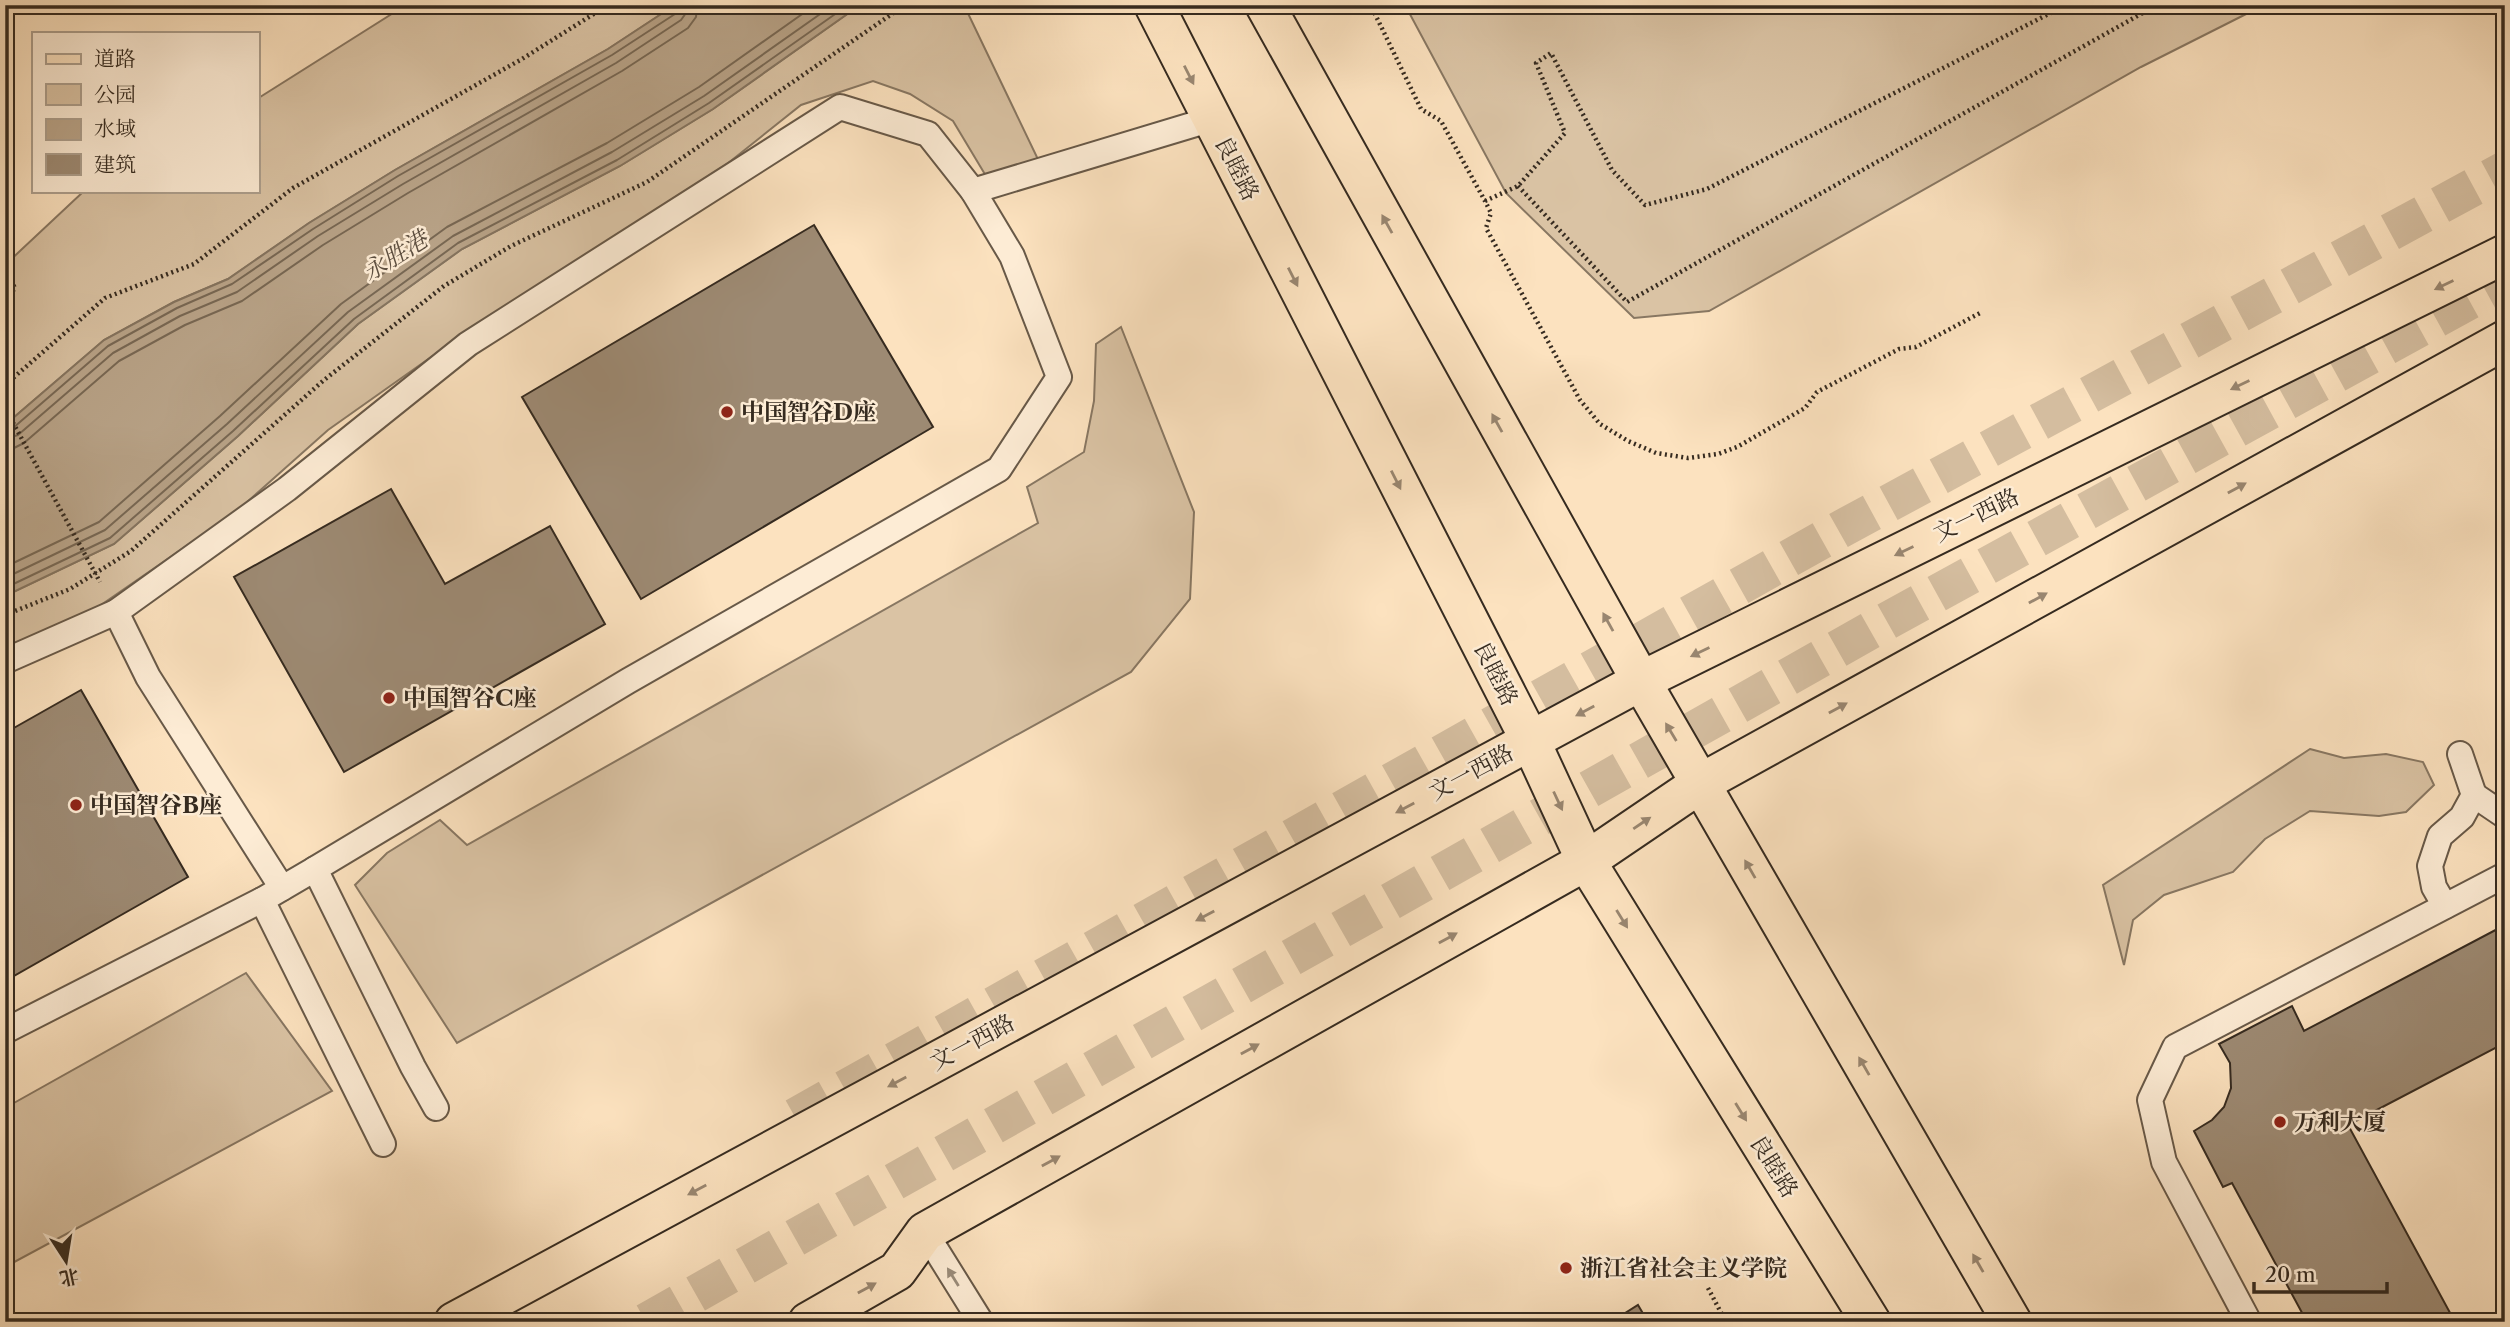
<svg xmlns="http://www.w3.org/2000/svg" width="2510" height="1327" font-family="'Libre Caslon Text','Noto Serif SC',serif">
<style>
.green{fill:#dac3a4;stroke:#887762;stroke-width:2}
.water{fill:#b9a489;stroke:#85745f;stroke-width:2}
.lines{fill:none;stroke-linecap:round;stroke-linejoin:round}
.shore{stroke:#786854;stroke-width:2}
.building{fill:#9d8a73;stroke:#362b20;stroke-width:2}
.trunk-tunnel{stroke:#d4bd9f;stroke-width:38;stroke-dasharray:38 19;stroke-linecap:butt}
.service-casing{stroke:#685948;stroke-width:28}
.primary-casing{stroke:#362b20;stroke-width:42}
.path{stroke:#362b20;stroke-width:4.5;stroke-dasharray:2 3.5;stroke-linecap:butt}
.service{stroke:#fdecd5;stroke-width:24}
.primary{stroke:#fce2bf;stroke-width:38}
.oneway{fill:#998670}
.oneway2{fill:#9a8c7a}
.poi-dot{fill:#8f2418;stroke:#fdecd5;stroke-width:2.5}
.labels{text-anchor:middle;stroke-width:5;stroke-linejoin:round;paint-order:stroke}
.street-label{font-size:23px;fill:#362b20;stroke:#fdecd5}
.poi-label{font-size:23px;font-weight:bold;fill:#362b20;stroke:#fdecd5;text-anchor:start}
.water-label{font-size:24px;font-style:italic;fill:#5d4f40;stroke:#fdecd5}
</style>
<rect width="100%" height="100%" fill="#fce2bf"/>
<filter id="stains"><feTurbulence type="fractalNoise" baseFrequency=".00286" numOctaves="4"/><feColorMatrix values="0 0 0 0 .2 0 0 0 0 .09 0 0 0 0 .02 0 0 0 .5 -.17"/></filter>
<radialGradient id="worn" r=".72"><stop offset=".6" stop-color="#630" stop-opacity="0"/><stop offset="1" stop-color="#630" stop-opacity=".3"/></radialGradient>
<g class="green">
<polygon points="406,5 675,5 608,49 395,170 309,223 228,279 174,302 104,340 5,425 5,265 84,191 257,191 257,99"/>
<polygon points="860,5 964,5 1046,176 998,196 953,121 910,94 873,81 801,105 727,164 482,321 328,430 237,511 85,616 5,647 5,596 114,544 238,436 358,324 462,249 620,166 713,109"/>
<polygon points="1405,5 2264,5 2141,67 1709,311 1634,318 1506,193"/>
<polygon points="1121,327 1194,512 1190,599 1131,672 457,1043 355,885 387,853 440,820 467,845 1038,523 1027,487 1084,452 1094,401 1096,344"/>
<polygon points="2310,749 2344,758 2386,754 2423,762 2434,785 2406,812 2379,816 2310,811 2265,839 2233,872 2164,895 2133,920 2124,965 2103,885"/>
<polygon points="246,973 332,1091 5,1267 5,1108"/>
</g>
<polygon class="water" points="675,5 860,5 713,109 620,166 462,249 358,324 238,436 114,544 5,596 5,425 104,340 174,302 228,279 309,223 395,170 608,49"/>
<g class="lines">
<g class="shore">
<polyline points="5,430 13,428 108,346 177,308 232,284 313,229 398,176 612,55 675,14 678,5"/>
<polyline points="5,439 18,435 113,353 180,316 237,292 318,236 403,184 616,63 681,20 686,13 687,5"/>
<polyline points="5,449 14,448 24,443 119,361 185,325 242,301 323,245 408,193 622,71 688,28 696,17 697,5"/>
<polyline points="5,567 99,522 220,416 341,304 447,227 607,143 699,87 815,5"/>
<polyline points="5,578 105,530 227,424 348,312 453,236 612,152 704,96 833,5"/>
<polyline points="5,588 110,538 233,431 354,319 458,243 617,160 709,103 848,5"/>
</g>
</g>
<g class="building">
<polygon points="814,225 933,427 641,599 522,397"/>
<polygon points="391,489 445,584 550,526 605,624 344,772 234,577"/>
<polygon points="81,690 188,877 5,981 5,733"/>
<polygon points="2505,925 2505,1043 2348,1125 2455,1322 2307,1322 2232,1183 2223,1187 2194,1131 2212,1120 2224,1107 2231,1088 2230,1063 2219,1044 2292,1006 2304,1031"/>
<polygon points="1638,1305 1648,1322 1611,1322"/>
<polygon points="2505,1309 2505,1322 2485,1322"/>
</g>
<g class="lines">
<g class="trunk-tunnel">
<polyline points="795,1117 1843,528 2505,170"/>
<polyline points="646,1322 1887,621 2505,281"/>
</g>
<defs>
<g id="service">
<polyline points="973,191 1212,119"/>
<polyline points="116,612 148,677 282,888"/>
<polyline points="5,661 116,612 287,489 468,344 840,107 928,134 973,191 1012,256 1059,377 999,469 628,681 315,869 413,1067 436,1108"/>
<polyline points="2474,795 2505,816"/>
<polyline points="315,869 262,900 383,1144"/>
<polyline points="2445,906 2434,887 2430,866 2440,836 2462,817 2474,795 2460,754"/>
<polyline points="5,1031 262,900"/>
<polyline points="925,1232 981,1322"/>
<polyline points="2249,1322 2164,1162 2150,1100 2175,1047 2505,875"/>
</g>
<g id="primary">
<polyline points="1154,5 1530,740 1586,861 1871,1322"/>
<polyline points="1265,5 1641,681 2012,1322"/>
<polyline points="454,1322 1641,681 2505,254"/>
<polyline points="808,1322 897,1271 925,1232 1586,861 1701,783 2505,340"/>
</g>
</defs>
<use href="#service" class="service-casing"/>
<use href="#primary" class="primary-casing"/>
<g class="path">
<polyline points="1367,5 1374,12 1421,109 1441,121 1485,201 1491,213 1486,228 1580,400 1600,424 1628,441 1656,453 1688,458 1718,454 1737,447 1805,408 1817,392 1899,349 1916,347 1980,313"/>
<polyline points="1374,12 1388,5"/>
<polyline points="1518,186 1627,302 2157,5"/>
<polyline points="1485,201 1518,186 1565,133 1536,63 1551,53 1612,170 1645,205 1707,189 2066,5"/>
<polyline points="5,277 14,286 5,332"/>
<polyline points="5,385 105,298 194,264 293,188 522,59 608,5"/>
<polyline points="5,408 100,582"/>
<polyline points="5,615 70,589 131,551 324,380 444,286 511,246 647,182 905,5"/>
<polyline points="1708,1288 1726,1322"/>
</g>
<use href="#service" class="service"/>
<use href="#primary" class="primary"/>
</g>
<defs><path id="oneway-solid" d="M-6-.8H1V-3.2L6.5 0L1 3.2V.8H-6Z" transform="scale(1.75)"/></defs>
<g class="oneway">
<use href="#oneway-solid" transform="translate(1189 75) rotate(63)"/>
<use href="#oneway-solid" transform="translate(1387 224) rotate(-119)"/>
<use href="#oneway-solid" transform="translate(1293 277) rotate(63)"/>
<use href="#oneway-solid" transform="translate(2444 285) rotate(154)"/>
<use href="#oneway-solid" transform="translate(2240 385) rotate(154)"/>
<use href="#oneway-solid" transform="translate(1497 423) rotate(-119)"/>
<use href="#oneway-solid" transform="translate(1396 480) rotate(63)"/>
<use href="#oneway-solid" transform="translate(2237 488) rotate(-29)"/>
<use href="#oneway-solid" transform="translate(1904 551) rotate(154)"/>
<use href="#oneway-solid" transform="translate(2038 598) rotate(-29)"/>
<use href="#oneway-solid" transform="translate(1608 622) rotate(-119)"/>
<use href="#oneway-solid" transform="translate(1700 652) rotate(154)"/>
<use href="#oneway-solid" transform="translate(1838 708) rotate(-29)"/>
<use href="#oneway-solid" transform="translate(1585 711) rotate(152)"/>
<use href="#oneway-solid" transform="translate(1671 732) rotate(-121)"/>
<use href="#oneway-solid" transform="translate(1558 801) rotate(65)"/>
<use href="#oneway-solid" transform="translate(1405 808) rotate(152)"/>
<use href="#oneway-solid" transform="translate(1642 823) rotate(-34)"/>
<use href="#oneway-solid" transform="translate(1750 869) rotate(-120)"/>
<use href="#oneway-solid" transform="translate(1205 916) rotate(152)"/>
<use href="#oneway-solid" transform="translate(1622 919) rotate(58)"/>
<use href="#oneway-solid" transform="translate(1448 938) rotate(-29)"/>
<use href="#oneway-solid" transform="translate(1250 1049) rotate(-29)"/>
<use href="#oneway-solid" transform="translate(1864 1066) rotate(-120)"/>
<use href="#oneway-solid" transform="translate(897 1082) rotate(152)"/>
<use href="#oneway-solid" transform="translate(1741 1112) rotate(58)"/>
<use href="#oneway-solid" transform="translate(1051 1161) rotate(-29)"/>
<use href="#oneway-solid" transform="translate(697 1190) rotate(152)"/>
<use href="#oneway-solid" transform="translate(1978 1263) rotate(-120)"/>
<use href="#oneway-solid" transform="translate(867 1288) rotate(-29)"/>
</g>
<use class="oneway2" href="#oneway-solid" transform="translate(953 1277) rotate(-122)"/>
<g class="poi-dot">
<circle cx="727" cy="412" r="7"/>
<circle cx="389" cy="698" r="7"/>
<circle cx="76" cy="805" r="7"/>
<circle cx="2280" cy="1122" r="7"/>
<circle cx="1566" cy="1268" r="7"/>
</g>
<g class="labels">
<g class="street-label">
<text transform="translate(1237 168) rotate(63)" y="8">良睦路</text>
<text transform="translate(1976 515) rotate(-26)" y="8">文一西路</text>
<text transform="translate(1496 673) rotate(63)" y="8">良睦路</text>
<text transform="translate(1471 772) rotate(-28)" y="8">文一西路</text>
<text transform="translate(972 1042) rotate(-28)" y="8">文一西路</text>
<text transform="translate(1774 1166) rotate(58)" y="8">良睦路</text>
</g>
<g class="poi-label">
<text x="741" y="420">中国智谷D座</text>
<text x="403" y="706">中国智谷C座</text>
<text x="90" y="813">中国智谷B座</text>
<text x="2294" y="1130">万利大厦</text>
<text x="1580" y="1276">浙江省社会主义学院</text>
</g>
<g class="water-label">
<text transform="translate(395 256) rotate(-32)" y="8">永胜港</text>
</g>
</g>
<rect width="2510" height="1327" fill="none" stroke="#fce2bf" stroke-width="28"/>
<rect x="7" y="7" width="2496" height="1313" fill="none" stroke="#362b20" stroke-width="3.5"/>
<rect x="14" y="14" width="2482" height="1299" fill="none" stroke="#362b20" stroke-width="2"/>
<rect x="32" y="32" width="228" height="161" fill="#fdecd5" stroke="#ad9f8d" stroke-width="2"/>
<rect x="46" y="54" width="35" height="10" fill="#fce2bf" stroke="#ad9f8d" stroke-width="2"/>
<text x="94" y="66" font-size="21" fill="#362b20">道路</text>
<rect x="46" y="84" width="35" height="21" fill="#dac3a4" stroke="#ad9f8d" stroke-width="2"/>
<text x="94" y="102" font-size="21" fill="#362b20">公园</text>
<rect x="46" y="119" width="35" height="21" fill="#b9a489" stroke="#ad9f8d" stroke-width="2"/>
<text x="94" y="136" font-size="21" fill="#362b20">水域</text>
<rect x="46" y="154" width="35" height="21" fill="#9d8a73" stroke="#ad9f8d" stroke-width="2"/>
<text x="94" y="172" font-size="21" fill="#362b20">建筑</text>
<g transform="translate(66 1261) rotate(168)" stroke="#fdecd5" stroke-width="5" paint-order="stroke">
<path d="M0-5L12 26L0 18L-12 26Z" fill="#362b20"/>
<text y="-10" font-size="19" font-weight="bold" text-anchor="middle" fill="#362b20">北</text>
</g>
<path d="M2254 1282v10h133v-10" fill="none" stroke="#362b20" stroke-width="3.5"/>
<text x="2265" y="1282" font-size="21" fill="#362b20" stroke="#fdecd5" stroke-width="5" paint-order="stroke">20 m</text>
<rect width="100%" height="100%" filter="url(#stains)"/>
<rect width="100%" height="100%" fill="url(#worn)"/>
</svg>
